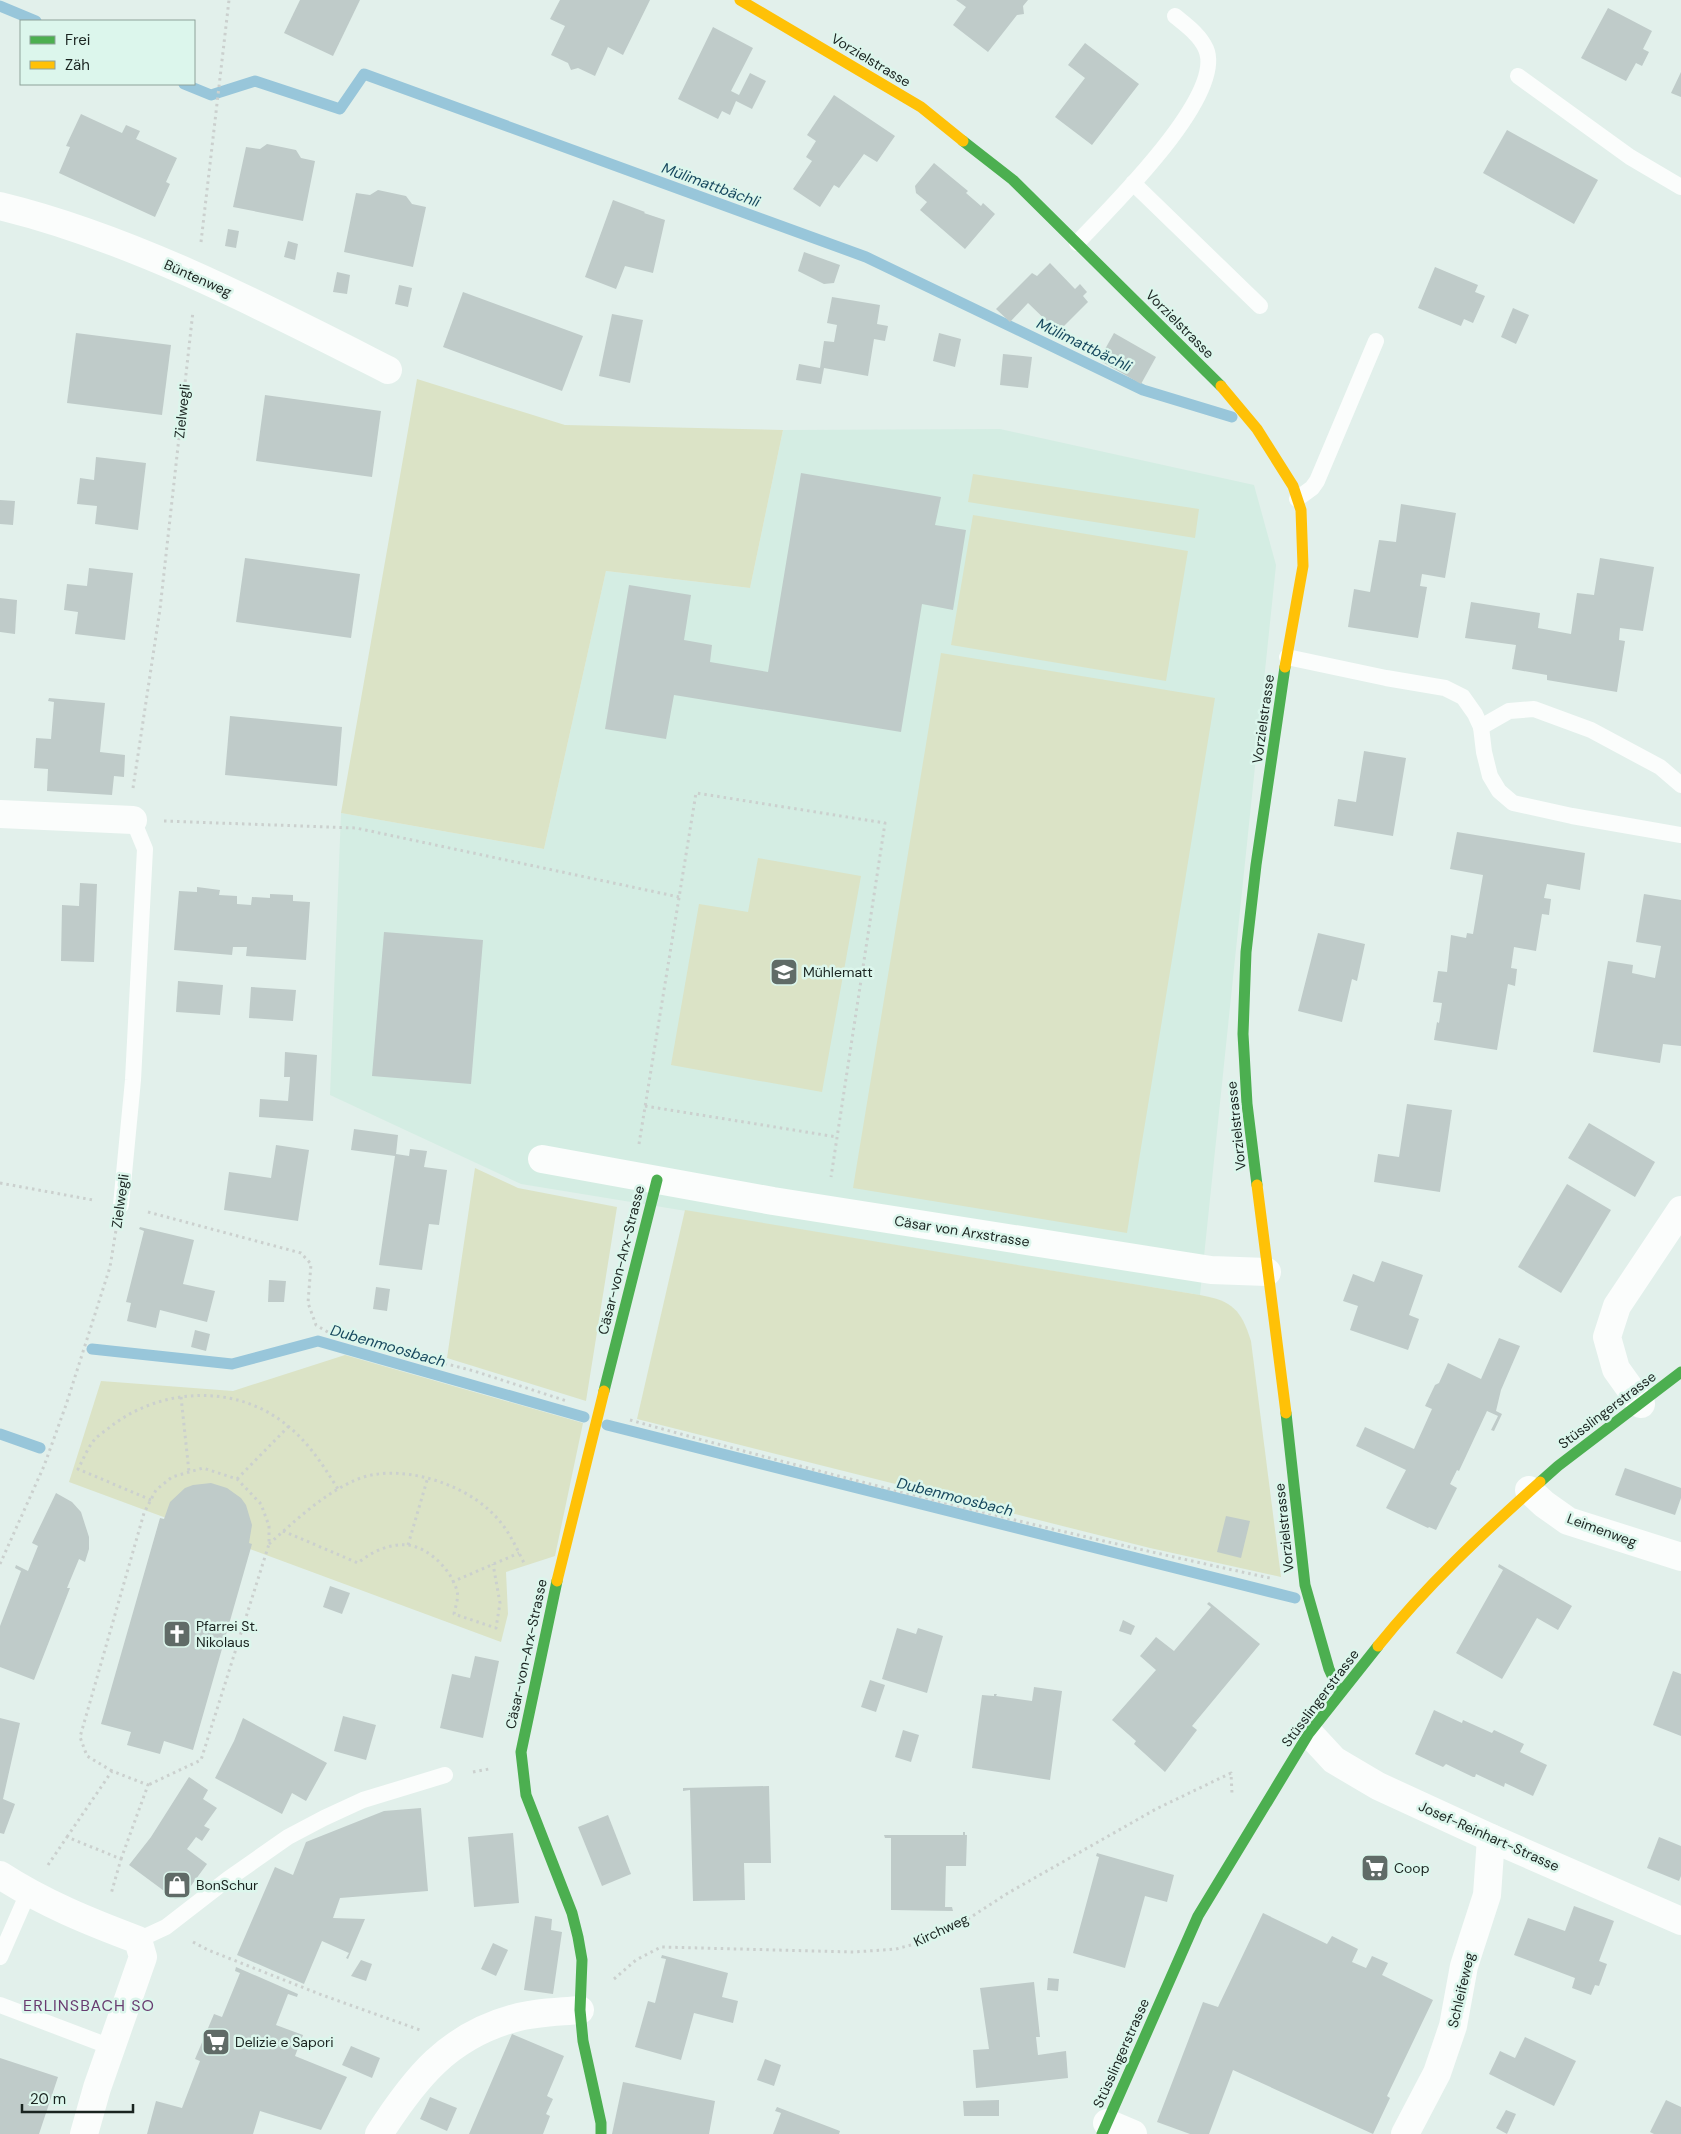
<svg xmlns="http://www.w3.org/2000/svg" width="1681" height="2134" font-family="'DM Sans',sans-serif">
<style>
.built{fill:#d4ede3}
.green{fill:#dbe3c6}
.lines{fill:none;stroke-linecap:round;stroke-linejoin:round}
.stream{stroke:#98c6da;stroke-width:11}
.building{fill:#bfcbc9}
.path{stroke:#cbd0ce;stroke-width:3;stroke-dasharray:2.5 4;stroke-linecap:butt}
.lane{stroke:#fbfdfc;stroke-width:16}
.street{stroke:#fbfdfc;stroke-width:28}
.fast{stroke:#4caf50;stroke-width:11}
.slow{stroke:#ffc107;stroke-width:11}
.labels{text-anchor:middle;stroke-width:5;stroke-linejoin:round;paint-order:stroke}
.street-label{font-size:14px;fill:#1a2420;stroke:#dcf6ec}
.poi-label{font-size:14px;fill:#1a2420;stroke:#dcf6ec;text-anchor:start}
.water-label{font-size:15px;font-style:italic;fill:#17485e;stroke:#dcf6ec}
.quarter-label{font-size:16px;letter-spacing:1px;fill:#693b70;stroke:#dcf6ec}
</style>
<rect width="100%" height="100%" fill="#e2f0eb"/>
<polygon class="built" points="1000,429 1254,485 1276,565 1200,1295 521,1184 330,1095 341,813 544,849 606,571 750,588 783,430"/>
<g class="green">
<polygon points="417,379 565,425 783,430 750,588 606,571 544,849 341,813"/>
<polygon points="973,474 1199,509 1195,538 968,502"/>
<polygon points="973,515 1188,551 1166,681 951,645"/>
<polygon points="941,653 1215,698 1127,1233 853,1188"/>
<polygon points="758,858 861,876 822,1092 671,1065 699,904 748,912"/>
<polygon points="475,1168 518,1188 617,1207 586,1401 447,1358"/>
<path d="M685,1210L1200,1295C1233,1301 1241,1310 1251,1341L1281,1577L1150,1548L637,1419Z"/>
<polygon points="345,1355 583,1423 555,1556 506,1572 508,1614 501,1642 69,1482 101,1381 233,1391"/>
</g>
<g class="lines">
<g class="stream">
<polyline points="0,6 36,21"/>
<polyline points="184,84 211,95 255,81 340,109 364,74 866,257 1143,390 1232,417"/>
<polyline points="92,1349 232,1364 318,1341 584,1417"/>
<polyline points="607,1425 1295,1598"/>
<polyline points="0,1434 40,1448"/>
</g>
</g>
<g class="building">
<polygon points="300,0 360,0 333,56 284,33"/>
<polygon points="560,0 650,0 623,55 608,47 595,76 578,68 571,70 568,63 551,55 565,26 550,19"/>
<polygon points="956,0 1028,0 1023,6 1024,14 1017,15 988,52 953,25 966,7"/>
<polygon points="1608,8 1652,31 1643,49 1649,52 1642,66 1636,63 1626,81 1581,58"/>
<polygon points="713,27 753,48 731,91 739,95 750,73 766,81 752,109 736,101 730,115 722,111 718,119 678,99"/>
<polygon points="1085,43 1139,84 1092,145 1055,117 1085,78 1068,65"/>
<polygon points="1681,72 1681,97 1671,93"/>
<polygon points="834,95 895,136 877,162 864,154 839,188 834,185 820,207 793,189 812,161 806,157 816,141 807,135"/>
<polygon points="81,114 122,133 126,125 140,131 136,139 177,158 166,182 170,184 155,217 59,173 70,147 66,146"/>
<polygon points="1507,130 1598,180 1574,224 1483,173"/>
<polygon points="267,144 296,150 301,158 315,161 303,221 233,207 246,147 260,149"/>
<polygon points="934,163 968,191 966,193 981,206 983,203 995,214 965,249 920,210 927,202 916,193 915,186"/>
<polygon points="378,190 406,196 412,204 426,207 413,267 344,252 356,193 370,195"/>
<polygon points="613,200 645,212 644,213 665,220 653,273 625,266 616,289 585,277"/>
<polygon points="228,229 239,231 236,248 225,246"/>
<polygon points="288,241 298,244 295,260 284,257"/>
<polygon points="804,252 840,265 834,283 824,284 798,271"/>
<polygon points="1050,263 1075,289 1080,284 1087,292 1083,296 1088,302 1058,332 1028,303 1010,322 996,309 1032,273 1037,276"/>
<polygon points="1435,267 1478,285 1475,292 1485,296 1473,323 1464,319 1461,326 1418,308"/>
<polygon points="337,272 350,275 347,294 333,292"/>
<polygon points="399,285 412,288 408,307 395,304"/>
<polygon points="463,292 583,336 562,391 443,347"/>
<polygon points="832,297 880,305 877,324 888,326 885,341 874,339 868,376 824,368 821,384 796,380 799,364 820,368 824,341 834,342 837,325 827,323"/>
<polygon points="1513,308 1529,315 1516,344 1501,337"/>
<polygon points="612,314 643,320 630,383 599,376"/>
<polygon points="76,333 171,345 162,415 67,403"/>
<polygon points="939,333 961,339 955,367 933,361"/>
<polygon points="1114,333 1156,357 1141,384 1099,360"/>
<polygon points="1003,354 1032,357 1028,388 1000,385"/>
<polygon points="265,395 381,411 372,477 256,461"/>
<polygon points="96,457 146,463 138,530 95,524 97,506 77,504 80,478 94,480"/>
<polygon points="801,473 941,497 935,525 966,530 953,610 922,604 901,732 674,695 666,739 605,729 629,585 691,595 684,640 712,645 710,662 768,672"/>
<polygon points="0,500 15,501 13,525 0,524"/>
<polygon points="1401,504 1456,513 1445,578 1422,574 1420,586 1427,587 1418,638 1348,627 1354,589 1370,592 1379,540 1396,542"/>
<polygon points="245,558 360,574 351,638 236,622"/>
<polygon points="1600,558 1654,567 1643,631 1620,628 1619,640 1625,641 1617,692 1547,680 1547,675 1512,669 1516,645 1465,638 1471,602 1540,613 1538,628 1571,634 1577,593 1594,595"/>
<polygon points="89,568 133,573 125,640 75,634 78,612 64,610 67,584 87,586"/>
<polygon points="0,598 17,600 15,634 0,632"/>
<polygon points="49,698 105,703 100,752 125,755 124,777 114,776 112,795 47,791 48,769 34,768 36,738 51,739 54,702 48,701"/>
<polygon points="230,716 342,727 337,786 225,775"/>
<polygon points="1364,751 1406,758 1393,836 1334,826 1338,799 1356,802"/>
<polygon points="1457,832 1585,853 1580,890 1547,884 1544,898 1551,899 1549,915 1542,914 1536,951 1514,947 1511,968 1517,969 1515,986 1508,984 1497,1050 1434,1040 1437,1022 1439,1023 1442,1003 1433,1002 1438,971 1447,972 1451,935 1466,938 1467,933 1473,934 1483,875 1450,869"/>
<polygon points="80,883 97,884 94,962 61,961 62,905 79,906"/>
<polygon points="197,887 220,890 219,895 237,896 237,904 251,905 252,897 270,898 270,894 293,895 293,901 310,902 306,960 246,956 247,947 233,947 232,955 174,950 179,891 197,892"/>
<polygon points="1644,894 1681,900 1681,1046 1663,1044 1660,1063 1593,1052 1608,961 1633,965 1632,973 1655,978 1661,946 1636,942"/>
<polygon points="384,932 483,940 471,1084 372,1076"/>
<polygon points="1318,933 1365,944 1357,981 1352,979 1342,1022 1298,1011"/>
<polygon points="178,981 223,985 220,1015 176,1012"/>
<polygon points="251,987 296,990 293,1021 249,1018"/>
<polygon points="285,1052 317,1055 313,1121 259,1117 260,1099 288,1101 290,1077 284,1077"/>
<polygon points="1407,1104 1452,1110 1440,1192 1374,1182 1378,1154 1399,1157"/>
<polygon points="1589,1123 1655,1162 1635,1197 1568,1158"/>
<polygon points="354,1129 398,1135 396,1154 409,1156 410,1149 427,1151 424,1167 447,1170 439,1225 429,1224 422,1270 379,1265 395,1156 351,1150"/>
<polygon points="276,1145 309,1150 298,1221 224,1210 229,1172 271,1178"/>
<polygon points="1567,1184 1611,1210 1561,1293 1518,1267"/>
<polygon points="140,1227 194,1240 183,1284 215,1291 207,1322 160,1310 156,1328 127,1321 131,1303 126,1302 144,1231 139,1229"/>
<polygon points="1382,1261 1423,1275 1409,1315 1419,1319 1408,1350 1350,1330 1358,1306 1343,1301 1353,1274 1374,1282"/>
<polygon points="269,1280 286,1281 284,1302 268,1302"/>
<polygon points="376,1287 390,1289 387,1311 373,1309"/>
<polygon points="195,1330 210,1334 206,1351 191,1347"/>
<polygon points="1499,1338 1520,1346 1501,1390 1496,1411 1502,1414 1494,1431 1491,1430 1498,1416 1487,1411 1459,1471 1457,1470 1450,1484 1457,1488 1436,1530 1429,1527 1428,1528 1386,1508 1406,1470 1356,1446 1365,1427 1414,1449 1432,1409 1425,1406 1435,1385 1439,1383 1448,1363 1481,1379"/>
<polygon points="1625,1468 1681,1488 1681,1498 1675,1515 1615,1495"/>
<polygon points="211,1483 227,1488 241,1498 246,1505 252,1525 249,1543 252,1544 193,1750 164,1741 160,1754 127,1745 131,1732 101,1724 160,1518 164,1519 170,1502 185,1488 193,1485"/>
<polygon points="56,1493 72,1502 81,1512 89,1537 89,1549 85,1562 79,1559 67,1588 70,1588 34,1680 0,1667 0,1626 21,1571 15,1568 16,1565 28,1571 38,1546 32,1543"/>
<polygon points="1226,1516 1250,1521 1241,1558 1217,1552"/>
<polygon points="1499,1564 1572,1606 1558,1630 1537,1618 1502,1679 1456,1653 1503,1570 1498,1567"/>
<polygon points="330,1586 350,1593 342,1614 323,1607"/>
<polygon points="1209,1602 1260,1644 1192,1726 1197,1730 1165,1772 1134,1744 1136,1741 1112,1720 1156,1670 1140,1656 1156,1637 1174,1651 1211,1607 1207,1604"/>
<polygon points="1123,1620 1135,1626 1131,1635 1119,1631"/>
<polygon points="897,1628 916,1634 918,1628 943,1636 927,1693 882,1679"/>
<polygon points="475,1656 499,1661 483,1738 440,1728 452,1674 470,1678"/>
<polygon points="1673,1671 1681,1674 1681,1736 1653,1725"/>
<polygon points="870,1680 885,1685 876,1712 861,1707"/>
<polygon points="1034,1687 1062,1691 1050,1780 972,1768 982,1695 994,1696 994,1694 997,1694 996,1696 1032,1701"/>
<polygon points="1434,1710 1462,1723 1463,1720 1492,1733 1494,1730 1524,1744 1520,1752 1547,1765 1533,1796 1505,1783 1504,1787 1476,1774 1475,1777 1473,1777 1446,1764 1443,1767 1415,1754"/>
<polygon points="343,1716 376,1725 366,1760 334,1751"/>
<polygon points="0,1718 20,1723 3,1799 15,1804 4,1834 0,1833"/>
<polygon points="243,1718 327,1763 306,1801 292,1793 282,1814 215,1778 234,1741"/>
<polygon points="903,1730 919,1735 911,1762 895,1757"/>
<polygon points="189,1777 208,1790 203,1799 217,1808 204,1826 210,1829 202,1841 196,1837 187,1849 207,1864 182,1898 175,1899 129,1865 151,1837"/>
<polygon points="769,1786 771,1863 744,1863 745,1900 693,1901 690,1790 683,1791 683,1788"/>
<polygon points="421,1808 428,1891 340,1898 333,1918 365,1919 348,1959 346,1958 349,1953 322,1941 304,1984 237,1955 275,1867 293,1875 306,1842 384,1811"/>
<polygon points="608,1815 631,1874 602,1886 578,1827"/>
<polygon points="963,1832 965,1832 965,1835 967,1835 966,1866 946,1866 945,1907 952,1907 953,1911 891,1910 891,1838 885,1838 884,1835 963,1835"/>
<polygon points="513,1833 519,1903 474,1907 468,1837"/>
<polygon points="1659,1837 1681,1846 1681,1876 1679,1881 1647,1868"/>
<polygon points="1097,1853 1174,1875 1167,1902 1145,1896 1125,1968 1073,1953 1099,1857 1096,1856"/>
<polygon points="1574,1906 1614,1921 1599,1961 1607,1964 1599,1986 1595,1985 1591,1995 1572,1988 1575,1978 1514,1955 1528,1918 1565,1931"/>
<polygon points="1263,1913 1327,1944 1332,1936 1358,1949 1352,1962 1366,1968 1372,1956 1388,1963 1382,1975 1433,2000 1387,2096 1390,2098 1373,2134 1233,2070 1209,2134 1190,2134 1157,2122 1203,2002 1218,2007"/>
<polygon points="535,1916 552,1919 551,1930 562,1932 553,1994 524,1990"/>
<polygon points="493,1943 508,1950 496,1976 481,1969"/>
<polygon points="662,1955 728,1973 722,1997 738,2001 733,2023 694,2013 681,2060 635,2047 648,2001 655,2003 666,1959 661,1958"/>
<polygon points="361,1960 372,1964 366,1981 351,1976"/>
<polygon points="236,1967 298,1994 297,1997 288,1994 276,2025 303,2035 295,2056 347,2077 321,2130 260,2111 253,2134 147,2134 156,2101 182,2108 200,2061 195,2059 214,2014 222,2017 240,1973 235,1971"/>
<polygon points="1048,1978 1059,1979 1058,1991 1047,1990"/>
<polygon points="1034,1982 1040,2037 1036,2037 1038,2055 1066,2051 1068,2078 976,2088 973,2050 989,2049 980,1988"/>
<polygon points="512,2034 564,2056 547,2096 553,2099 546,2114 550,2116 543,2134 469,2134"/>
<polygon points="1525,2037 1576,2061 1554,2106 1489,2074 1500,2051 1515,2058"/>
<polygon points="351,2046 380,2058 372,2078 342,2065"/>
<polygon points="0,2058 58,2077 39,2134 0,2134"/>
<polygon points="765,2059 781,2065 774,2086 757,2080"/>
<polygon points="623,2082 715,2101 709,2134 612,2134"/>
<polygon points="430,2097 457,2108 447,2131 420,2119"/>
<polygon points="999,2100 999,2116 964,2116 963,2101"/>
<polygon points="1666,2100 1681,2107 1681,2134 1654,2134 1650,2132"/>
<polygon points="777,2107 840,2131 839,2134 773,2134 781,2113 775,2111"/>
<polygon points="1506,2110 1516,2114 1507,2134 1496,2128"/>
</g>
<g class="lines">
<g class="path">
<polyline points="201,242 229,0"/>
<polyline points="133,788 160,609 193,311"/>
<polyline points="164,821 356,828 679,897"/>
<polyline points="645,1106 837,1137"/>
<polyline points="639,1144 696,793 885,823 831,1177"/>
<polyline points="0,1183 93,1200"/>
<polyline points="148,1212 301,1253 311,1264 308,1303 316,1325 331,1334 474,1371 567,1401"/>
<polyline points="181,1397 189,1472"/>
<path d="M630,1420C842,1479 1055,1532 1270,1578"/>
<polyline points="237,1479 289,1426"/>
<path d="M151,1500L78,1469C83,1460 88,1447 95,1439C99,1435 105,1431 110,1427C161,1387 238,1383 289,1427C310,1444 324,1467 338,1489"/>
<path d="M283,1531L358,1563C371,1552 390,1543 408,1545C430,1548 452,1571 457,1591C459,1598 455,1608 454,1614L496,1628L500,1603L493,1564"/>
<path d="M269,1544C296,1520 324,1493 358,1479C398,1463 460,1482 490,1511C507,1526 515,1545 525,1565"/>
<polyline points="408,1545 428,1477"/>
<polyline points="0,1564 44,1466 66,1405 110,1267 116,1230"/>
<polyline points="452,1582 519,1553"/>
<polyline points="112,1771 87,1756 80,1737 144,1513 156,1490 172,1477 203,1468 237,1479 261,1504 269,1526 269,1544 201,1760 148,1785"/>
<polyline points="473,1772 489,1769"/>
<polyline points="67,1837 112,1771 148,1785 121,1859"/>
<polyline points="48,1865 67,1837 121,1859 111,1894"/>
<polyline points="193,1942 208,1950 322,1995 420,2030"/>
<polyline points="614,1979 636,1960 661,1947 854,1952 896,1949 922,1942 954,1928 1008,1893 1156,1809 1231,1773 1232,1794"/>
</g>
<g class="lane">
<polyline points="1518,76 1630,157 1681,187"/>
<polyline points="1133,183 1260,306"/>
<path d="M1077,243C1109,209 1226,96 1206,49C1200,35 1186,25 1175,16"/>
<polyline points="1297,499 1312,488 1317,481 1376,341"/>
<polyline points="1287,657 1386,678 1445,688 1463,697 1475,714 1481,727 1484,752 1490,776 1499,791 1513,803 1572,816 1681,835"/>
<polyline points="1481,727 1509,711 1534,709 1591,730 1660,767 1681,785"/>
<polyline points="121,1205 133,1080 145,849 133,820"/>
<polyline points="138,1940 166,1927 228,1879 288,1837 324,1818 363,1800 445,1775"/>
<polyline points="0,1957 28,1893"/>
<polyline points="0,2005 111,2047"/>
</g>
<g class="street">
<path d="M0,206C132,238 266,308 388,370"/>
<polyline points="0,814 133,820"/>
<polyline points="542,1159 773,1201 1211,1270 1267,1272"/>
<polyline points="1641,1404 1616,1369 1607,1337 1617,1306 1681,1210"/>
<polyline points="1529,1490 1544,1504 1568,1521 1681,1557"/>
<polyline points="1309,1733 1334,1760 1378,1786 1491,1838 1681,1921"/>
<path d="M0,1875C43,1903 90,1922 138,1940L143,1957L97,2088L84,2134"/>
<polyline points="1107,2123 1133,2134"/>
<path d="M379,2134C415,2078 448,2036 515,2018C536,2012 559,2012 580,2010"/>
<polyline points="1405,2134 1437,2073 1453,2026 1464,1966 1487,1895 1491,1838"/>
</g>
<g class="fast">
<polyline points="963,141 1013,180 1221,386"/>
<polyline points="1257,1185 1247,1104 1243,1034 1246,952 1256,865 1285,667"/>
<polyline points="604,1391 657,1180"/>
<polyline points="1286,1413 1305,1585 1329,1669 1340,1693"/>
<polyline points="1540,1482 1558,1466 1681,1372"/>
<polyline points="557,1581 521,1752 526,1795 572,1913 578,1937 582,1960 580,2010 583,2041 601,2123 601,2134"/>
<polyline points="1102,2134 1198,1916 1309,1733 1378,1646"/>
</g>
<g class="slow">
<polyline points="740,0 921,107 963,141"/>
<polyline points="1221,386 1257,429 1293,486 1301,510 1303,566 1285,667"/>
<polyline points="1257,1185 1286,1413"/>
<polyline points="557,1581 604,1391"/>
<path d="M1378,1646C1426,1586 1483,1533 1540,1482"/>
</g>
</g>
<defs>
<symbol id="school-square" viewBox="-11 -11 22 22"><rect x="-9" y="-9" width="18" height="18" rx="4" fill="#606b67" stroke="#dcf6ec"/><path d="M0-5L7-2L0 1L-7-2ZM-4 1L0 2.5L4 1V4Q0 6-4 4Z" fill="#fff"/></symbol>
<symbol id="church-square" viewBox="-11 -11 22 22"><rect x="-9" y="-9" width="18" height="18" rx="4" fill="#606b67" stroke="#dcf6ec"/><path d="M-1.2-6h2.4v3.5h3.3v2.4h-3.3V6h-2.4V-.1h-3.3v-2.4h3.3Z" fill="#fff"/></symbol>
<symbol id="supermarket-square" viewBox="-11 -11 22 22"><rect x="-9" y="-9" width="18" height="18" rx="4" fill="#606b67" stroke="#dcf6ec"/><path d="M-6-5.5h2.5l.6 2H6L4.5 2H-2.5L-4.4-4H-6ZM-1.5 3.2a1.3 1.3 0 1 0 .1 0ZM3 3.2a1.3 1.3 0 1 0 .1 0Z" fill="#fff"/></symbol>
<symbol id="shop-square" viewBox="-11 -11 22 22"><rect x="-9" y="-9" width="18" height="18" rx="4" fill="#606b67" stroke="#dcf6ec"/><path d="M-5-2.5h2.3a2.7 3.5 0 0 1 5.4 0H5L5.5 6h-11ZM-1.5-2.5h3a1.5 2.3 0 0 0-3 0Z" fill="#fff"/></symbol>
</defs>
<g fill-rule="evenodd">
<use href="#school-square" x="768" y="956" width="32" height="32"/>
<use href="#church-square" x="161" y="1618" width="32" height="32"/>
<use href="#supermarket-square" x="1359" y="1852" width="32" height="32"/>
<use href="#shop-square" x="161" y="1869" width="32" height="32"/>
<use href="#supermarket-square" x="200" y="2026" width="32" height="32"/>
</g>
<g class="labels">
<g class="street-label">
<text transform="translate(871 60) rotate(31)" y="5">Vorzielstrasse</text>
<text transform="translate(198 278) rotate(24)" y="5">Büntenweg</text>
<text transform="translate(1180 324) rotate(45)" y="5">Vorzielstrasse</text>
<text transform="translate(182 411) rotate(-84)" y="5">Zielwegli</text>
<text transform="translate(1263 719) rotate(-82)" y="5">Vorzielstrasse</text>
<text transform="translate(1236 1126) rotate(-96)" y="5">Vorzielstrasse</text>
<text transform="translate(120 1201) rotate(-82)" y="5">Zielwegli</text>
<text transform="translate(962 1231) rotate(9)" y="5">Cäsar von Arxstrasse</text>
<text transform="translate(621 1260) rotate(-76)" y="5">Cäsar-von-Arx-Strasse</text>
<text transform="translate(1607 1410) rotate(-37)" y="5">Stüsslingerstrasse</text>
<text transform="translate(1284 1528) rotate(-96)" y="5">Vorzielstrasse</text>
<text transform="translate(1602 1530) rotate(20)" y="5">Leimenweg</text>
<text transform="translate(526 1654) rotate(-78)" y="5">Cäsar-von-Arx-Strasse</text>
<text transform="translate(1320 1698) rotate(-53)" y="5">Stüsslingerstrasse</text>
<text transform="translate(1489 1836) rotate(24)" y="5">Josef-Reinhart-Strasse</text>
<text transform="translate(941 1930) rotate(-25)" y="5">Kirchweg</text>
<text transform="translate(1461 1990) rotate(-77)" y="5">Schleifeweg</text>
<text transform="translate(1121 2053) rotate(-66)" y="5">Stüsslingerstrasse</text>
</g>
<g class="poi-label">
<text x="803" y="977">Mühlematt</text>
<text x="196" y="1631">Pfarrei St.<tspan x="196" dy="16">Nikolaus</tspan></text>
<text x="1394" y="1873">Coop</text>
<text x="196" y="1890">BonSchur</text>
<text x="235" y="2047">Delizie e Sapori</text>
</g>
<g class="water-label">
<text transform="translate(711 185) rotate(20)" y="5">Mülimattbächli</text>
<text transform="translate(1084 345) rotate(26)" y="5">Mülimattbächli</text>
<text transform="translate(388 1346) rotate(16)" y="5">Dubenmoosbach</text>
<text transform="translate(955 1497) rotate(14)" y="5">Dubenmoosbach</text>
</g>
<g class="quarter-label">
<text x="89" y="2011">ERLINSBACH SO</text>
</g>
</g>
<rect x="20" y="20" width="175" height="65" fill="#dcf6ec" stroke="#8ea29a"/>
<rect x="30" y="36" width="25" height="8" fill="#4caf50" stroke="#8ea29a"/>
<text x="65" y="45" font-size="15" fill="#1a2420">Frei</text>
<rect x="30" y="61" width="25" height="8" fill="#ffc107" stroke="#8ea29a"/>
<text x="65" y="70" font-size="15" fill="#1a2420">Zäh</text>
<path d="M22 2104v8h111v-8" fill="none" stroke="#1a2420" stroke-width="2.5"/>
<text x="30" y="2104" font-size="15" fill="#1a2420" stroke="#dcf6ec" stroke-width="4" paint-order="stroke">20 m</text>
</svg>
